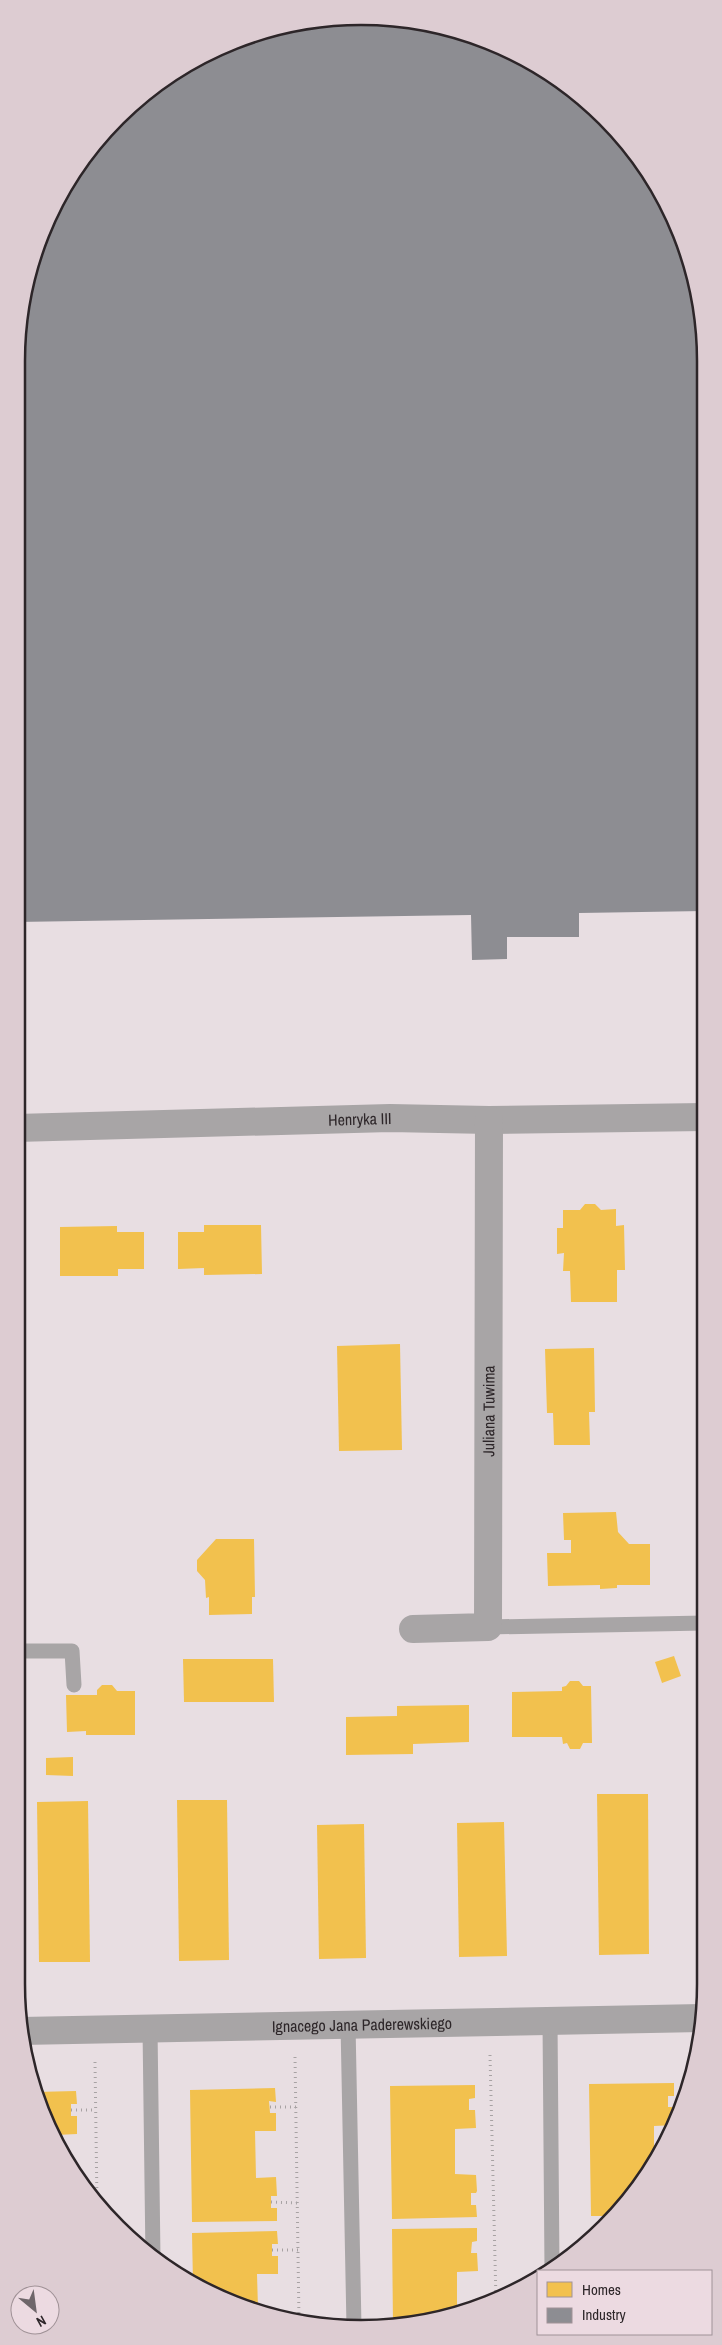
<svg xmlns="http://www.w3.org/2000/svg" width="722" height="2345" font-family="'Archivo Narrow',sans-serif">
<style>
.homes{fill:#f2c14e}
.industry{fill:#8d8d92}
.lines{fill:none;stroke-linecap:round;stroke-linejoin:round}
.path{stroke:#a7a2a3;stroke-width:3;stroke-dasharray:1 4;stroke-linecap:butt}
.lane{stroke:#a8a5a6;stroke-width:15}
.street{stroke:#a8a5a6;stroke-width:28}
.labels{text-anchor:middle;stroke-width:5;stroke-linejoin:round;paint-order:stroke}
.street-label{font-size:16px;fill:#2d2629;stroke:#ecdae1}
.rim{fill:none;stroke:#2d2629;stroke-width:2.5}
</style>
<rect width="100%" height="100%" fill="#e8dee2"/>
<g class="homes">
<polygon points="585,1204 595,1204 601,1210 616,1209 616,1226 624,1225 625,1270 617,1270 617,1302 571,1302 570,1271 563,1271 564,1253 557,1254 557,1228 563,1228 563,1210 580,1210"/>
<polygon points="204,1225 261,1225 262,1274 204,1275 204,1268 178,1269 178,1232 204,1232"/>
<polygon points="117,1226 117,1232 144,1232 144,1269 118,1269 118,1276 60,1276 60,1227"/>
<polygon points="702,1262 704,1262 705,1302 702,1302"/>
<polygon points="400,1344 402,1450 339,1451 337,1346"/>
<polygon points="594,1348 595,1412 589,1412 590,1445 554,1445 553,1413 547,1413 545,1349"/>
<polygon points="616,1512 618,1532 629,1544 650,1544 650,1585 617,1585 617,1588 600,1589 600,1585 548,1586 547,1553 571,1553 571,1540 564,1540 563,1513"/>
<polygon points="216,1539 254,1539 255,1597 252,1597 252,1614 209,1615 209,1597 206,1598 205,1580 197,1571 197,1560"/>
<polygon points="674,1656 681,1676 662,1683 655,1662"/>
<polygon points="183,1659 273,1659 274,1702 184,1702"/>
<polygon points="570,1681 579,1681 583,1686 591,1686 592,1743 583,1743 580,1749 570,1749 567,1743 563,1744 562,1737 512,1737 512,1692 562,1691 562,1687 566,1686"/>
<polygon points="102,1685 112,1685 117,1691 135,1691 135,1735 86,1735 86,1731 67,1732 66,1695 97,1695 97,1690"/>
<polygon points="469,1705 469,1742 413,1744 413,1754 346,1755 346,1717 397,1716 397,1706"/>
<polygon points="73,1757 73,1776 46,1775 46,1758"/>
<polygon points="597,1794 648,1794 649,1954 599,1955"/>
<polygon points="177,1800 227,1800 229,1960 179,1961"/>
<polygon points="88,1801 90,1962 39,1962 37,1802"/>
<polygon points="504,1822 507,1956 459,1957 457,1823"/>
<polygon points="364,1824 366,1958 319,1959 317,1825"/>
<polygon points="674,2083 674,2096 668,2096 668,2107 674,2107 675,2125 654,2126 654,2163 648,2175 610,2216 591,2216 589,2084"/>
<polygon points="475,2085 475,2098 469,2099 469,2110 475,2110 476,2128 455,2129 455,2174 476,2175 477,2191 476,2193 471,2193 471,2205 476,2205 477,2217 392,2219 390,2086"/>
<polygon points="275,2088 276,2102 269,2101 270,2113 276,2113 276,2131 255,2131 256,2178 276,2177 277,2196 271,2196 271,2208 277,2208 277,2221 192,2222 190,2090"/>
<polygon points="76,2091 77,2104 71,2104 71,2116 77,2116 77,2134 56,2135 56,2138 42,2116 35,2092"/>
<polygon points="600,2226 598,2229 591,2236 591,2227"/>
<polygon points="477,2228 477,2241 472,2242 471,2253 477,2253 478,2271 457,2272 457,2314 393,2326 392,2229"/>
<polygon points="277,2231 278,2244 272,2244 272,2256 278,2256 278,2274 257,2274 258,2308 208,2293 193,2284 192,2233"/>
</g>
<polygon class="industry" points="361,16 429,23 533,62 605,117 670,208 703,316 704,911 579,913 579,937 507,937 507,959 472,960 471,915 16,922 16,361 23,293 43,229 75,169 117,117 170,74 229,42 294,23"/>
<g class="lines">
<g class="path">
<polyline points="490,2055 496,2300"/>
<polyline points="295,2057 299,2320"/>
<polyline points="95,2062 97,2203"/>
<polyline points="270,2107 296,2107"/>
<polyline points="71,2110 95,2110"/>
<polyline points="271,2202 297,2203"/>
<polyline points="272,2250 298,2250"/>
</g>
<g class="lane">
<polyline points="488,1627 705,1623"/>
<polyline points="16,1651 72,1651 74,1685"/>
<polyline points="550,2021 552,2269"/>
<polyline points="348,2024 354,2327"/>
<polyline points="150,2028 153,2258"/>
</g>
<g class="street">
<path id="s1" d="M16,1128L390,1118L489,1120L704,1117"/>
<path id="s2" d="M413,1629L488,1627L489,1120"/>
<path id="s3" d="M21,2031L702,2018"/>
</g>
</g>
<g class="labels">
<g class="street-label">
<text dy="6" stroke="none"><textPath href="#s1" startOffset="344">Henryka III</textPath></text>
<text dy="6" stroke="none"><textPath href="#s2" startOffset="291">Juliana Tuwima</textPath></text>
<text dy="6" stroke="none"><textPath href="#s3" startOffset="341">Ignacego Jana Paderewskiego</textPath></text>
</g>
</g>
<path d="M0 0H722V2345H0ZM361 25H361A336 336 0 0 1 697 361V1984A336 336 0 0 1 361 2320H361A336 336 0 0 1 25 1984V361A336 336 0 0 1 361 25Z" fill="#ddccd2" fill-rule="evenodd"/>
<path class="rim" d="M361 25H361A336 336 0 0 1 697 361V1984A336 336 0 0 1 361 2320H361A336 336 0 0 1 25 1984V361A336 336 0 0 1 361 25Z"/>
<rect x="537" y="2270" width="175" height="65" fill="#ecdae1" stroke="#a09297"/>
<rect x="547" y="2282" width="25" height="15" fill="#f2c14e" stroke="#a09297"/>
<text x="582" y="2295" font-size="15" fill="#2d2629">Homes</text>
<rect x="547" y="2308" width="25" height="15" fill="#8d8d92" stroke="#a09297"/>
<text x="582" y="2320" font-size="15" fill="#2d2629">Industry</text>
<g transform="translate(35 2310) rotate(151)"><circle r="24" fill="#ecdae1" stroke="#a09297"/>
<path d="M0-4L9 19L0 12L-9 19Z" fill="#6e666a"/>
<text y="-8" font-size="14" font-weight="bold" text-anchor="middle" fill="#2d2629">N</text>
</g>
</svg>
